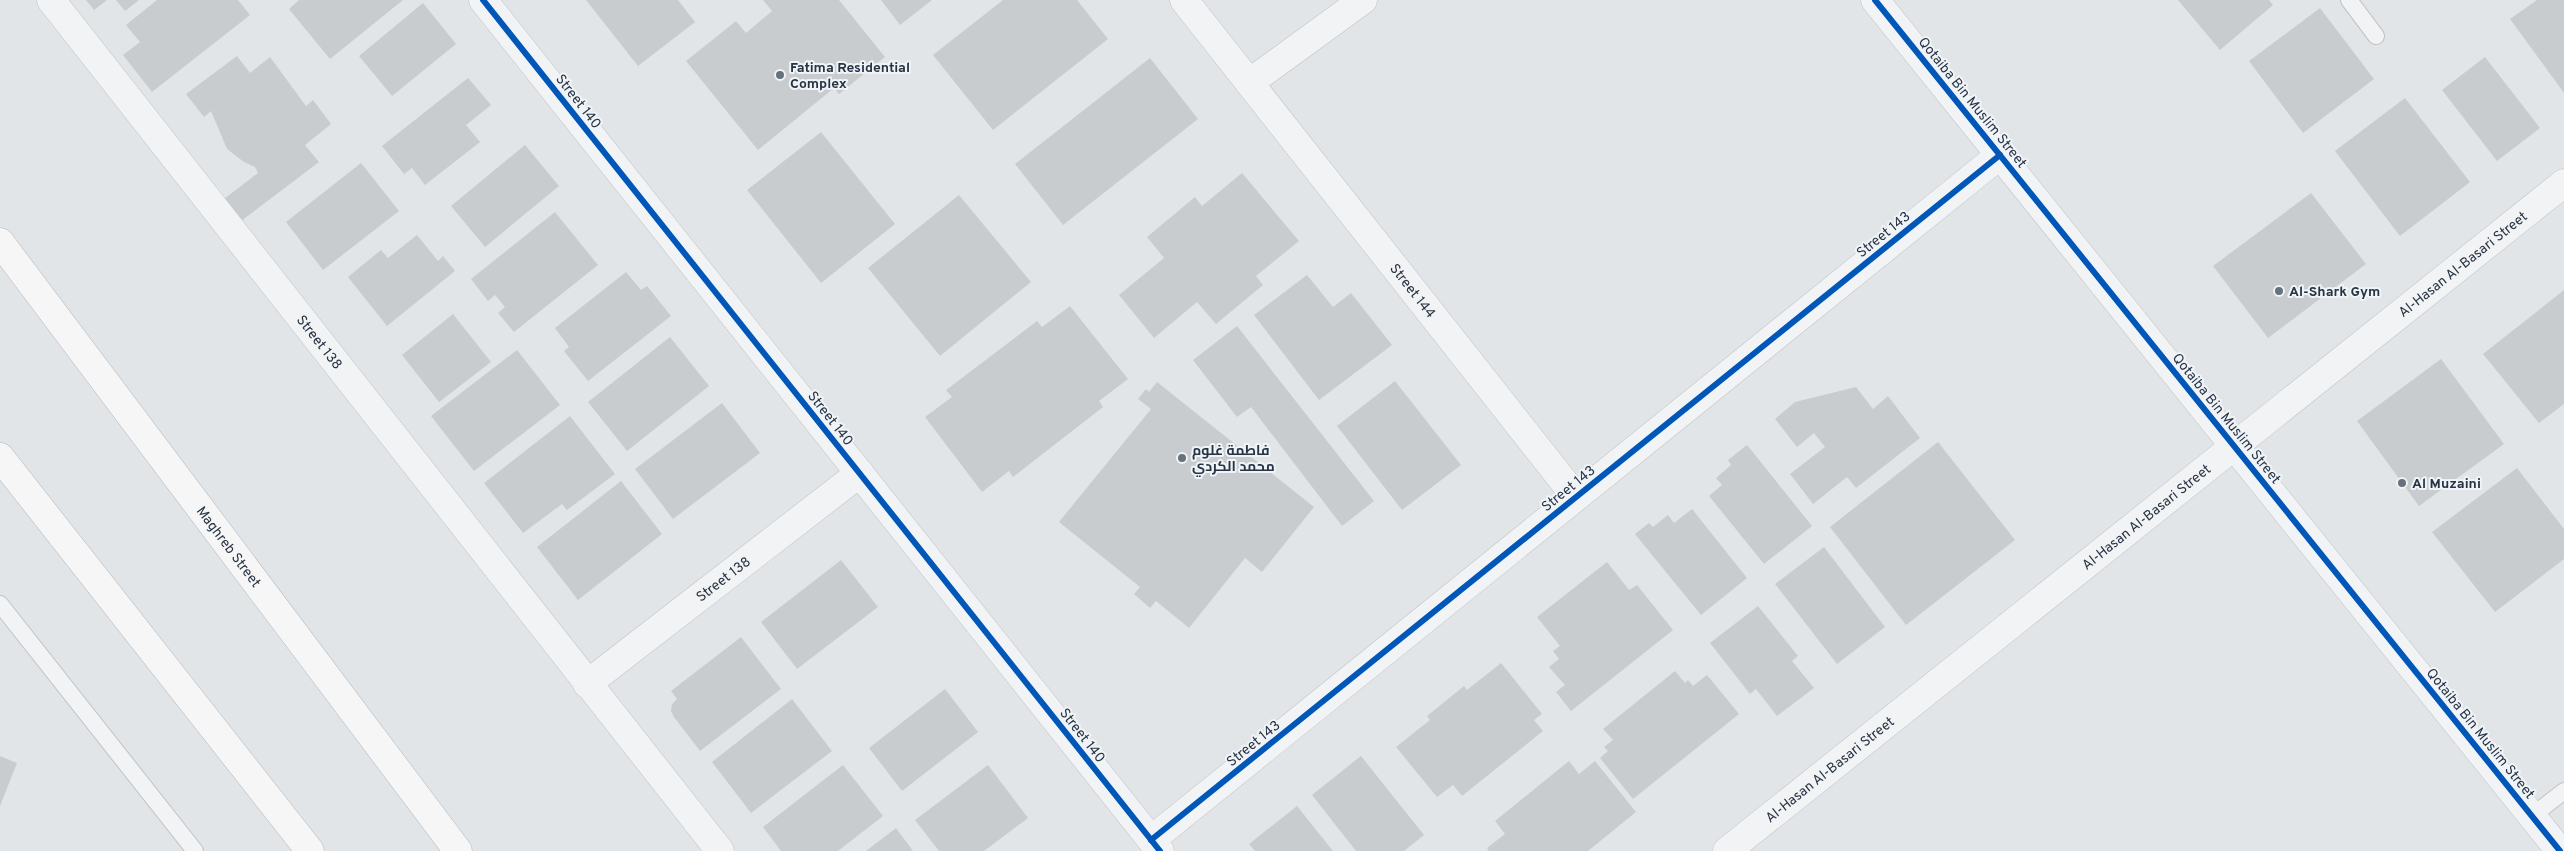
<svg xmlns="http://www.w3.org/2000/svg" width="2564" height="851" font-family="Overpass,Cairo,sans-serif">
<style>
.building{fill:#c8cccf}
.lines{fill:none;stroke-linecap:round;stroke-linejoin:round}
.service-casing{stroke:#c0c3c6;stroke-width:18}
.minor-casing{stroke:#c0c3c6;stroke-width:29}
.tertiary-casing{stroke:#c0c3c6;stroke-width:29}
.motorway-casing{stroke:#b4b8bd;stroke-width:29}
.service{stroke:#f2f3f4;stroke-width:16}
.minor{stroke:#f2f3f4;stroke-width:28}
.tertiary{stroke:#f2f3f4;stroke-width:28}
.motorway{stroke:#f6f6f7;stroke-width:28}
.cycleway-casing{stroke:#f0f4f8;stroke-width:9}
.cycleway{stroke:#0057b8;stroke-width:6}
.poi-dot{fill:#68727d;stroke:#f0f4f8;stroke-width:2}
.labels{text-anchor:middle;stroke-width:4;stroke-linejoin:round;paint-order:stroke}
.poi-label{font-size:14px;font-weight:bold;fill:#273444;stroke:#f0f4f8;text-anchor:start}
.street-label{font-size:14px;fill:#273444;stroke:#f0f4f8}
</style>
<rect width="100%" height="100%" fill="#e2e5e8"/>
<g class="building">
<polygon points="86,0 107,0 94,10"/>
<polygon points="116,0 139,0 125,11"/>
<polygon points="157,0 238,0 250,15 152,92 123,55 140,42 126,25"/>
<polygon points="299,0 403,0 330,59 289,9"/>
<polygon points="586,0 678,0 695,22 638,66"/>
<polygon points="763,0 839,0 885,57 839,94 834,88 758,150 686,61 736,21 746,33 772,11"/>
<polygon points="881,0 932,0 900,25"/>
<polygon points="1003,0 1077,0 1108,39 993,130 933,55"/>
<polygon points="2178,0 2269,0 2273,5 2220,50"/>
<polygon points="2537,0 2564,0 2564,93 2510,19"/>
<polygon points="423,3 456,44 392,96 359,56"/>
<polygon points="2320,8 2374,79 2303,133 2249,61"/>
<polygon points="237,56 250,73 270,57 306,106 313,100 331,124 305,145 319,162 237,224 220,202 258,173 255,167 244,162 227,149 211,111 204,117 186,94"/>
<polygon points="2485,57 2540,128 2497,161 2442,90"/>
<polygon points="1150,58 1198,119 1063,225 1015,164"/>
<polygon points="468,78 491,105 466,125 480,142 425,185 412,168 404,174 382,146"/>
<polygon points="2405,98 2470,182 2400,236 2335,151"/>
<polygon points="821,132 895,224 821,283 747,190"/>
<polygon points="525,145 559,186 485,247 451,206"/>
<polygon points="361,163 399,211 323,270 286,222"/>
<polygon points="1242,173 1299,241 1256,276 1263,285 1216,324 1197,302 1154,338 1119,295 1164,258 1147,237 1195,197 1202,206"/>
<polygon points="2311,193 2366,264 2268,338 2213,266"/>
<polygon points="959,195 1031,282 940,356 868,268"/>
<polygon points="555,212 598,265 514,332 498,313 505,307 495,295 488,301 471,279"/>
<polygon points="417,235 438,261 443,256 455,271 387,326 348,277 381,250 388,258"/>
<polygon points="626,272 641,290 647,286 671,316 588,381 564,351 569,347 555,328"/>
<polygon points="1307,275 1333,307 1351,293 1392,345 1319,400 1254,315"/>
<polygon points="2564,290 2564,404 2539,423 2483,354"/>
<polygon points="1070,306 1128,379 1099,401 1103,407 1013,477 1009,471 982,492 925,417 952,397 946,390 1037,321 1042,327"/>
<polygon points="453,314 491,362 439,402 402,355"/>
<polygon points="1237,326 1374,501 1342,526 1251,407 1237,417 1193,360"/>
<polygon points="670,337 709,386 627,451 588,402"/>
<polygon points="517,350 560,405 474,471 431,416"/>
<polygon points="2441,359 2504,444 2419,506 2357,421"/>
<polygon points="1395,381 1461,465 1402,510 1337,426"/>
<polygon points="1157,382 1314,507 1262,572 1245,558 1189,628 1156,601 1150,608 1134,594 1140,587 1059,522 1151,409 1138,399 1146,389 1149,392"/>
<polygon points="1856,387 1873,409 1888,396 1920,438 1856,488 1847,477 1813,504 1790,474 1825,447 1814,433 1797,447 1775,419 1795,402"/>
<polygon points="722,403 760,453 673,519 635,469"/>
<polygon points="570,416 615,474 567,510 562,504 523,533 484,483"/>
<polygon points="1938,442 2015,540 1906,625 1830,527"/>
<polygon points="1747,445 1812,526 1764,564 1709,496 1722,485 1716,478 1731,465 1728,460"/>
<polygon points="2517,468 2564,529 2564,559 2495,612 2432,532"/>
<polygon points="621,481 662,534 578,600 537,547"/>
<polygon points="1692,509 1747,578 1701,615 1635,534 1649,523 1653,527 1668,515 1674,523"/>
<polygon points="1824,547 1885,627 1837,664 1775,584"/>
<polygon points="841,560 878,607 797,669 761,622"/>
<polygon points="1607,562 1629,590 1637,585 1673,630 1571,711 1556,692 1565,685 1549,667 1559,659 1553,651 1560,646 1537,617"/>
<polygon points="1758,606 1798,656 1792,661 1814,688 1777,716 1756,689 1750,694 1710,643"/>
<polygon points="741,637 781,689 700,751 674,717 671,711 672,704 677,699 671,691"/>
<polygon points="1501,663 1542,714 1534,720 1543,731 1462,796 1453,785 1437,797 1396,747 1430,720 1427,716 1464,686 1467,690"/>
<polygon points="1675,671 1685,683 1688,680 1693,686 1707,675 1739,714 1633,799 1600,758 1608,751 1604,747 1613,740 1603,729"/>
<polygon points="945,689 978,732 902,791 869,748"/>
<polygon points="792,699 832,751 751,813 712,762"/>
<polygon points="0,756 17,763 0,806"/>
<polygon points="1361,756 1424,835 1404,851 1356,851 1312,795"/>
<polygon points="1569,761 1579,774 1595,761 1636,812 1588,851 1489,851 1487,848 1505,834 1495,821"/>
<polygon points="843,765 883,816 838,851 781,851 763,827"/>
<polygon points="988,765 1028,818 984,851 939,851 915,820"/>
<polygon points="1297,806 1333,851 1255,851 1249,844"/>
<polygon points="896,828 913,851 866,851"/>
</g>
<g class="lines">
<defs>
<g id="service">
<polyline points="2349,0 2376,36"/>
<polyline points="0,604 195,851"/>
<polyline points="2532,816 2564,791"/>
</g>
<g id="minor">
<path id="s1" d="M51,0L720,851"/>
<polyline points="483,0 1160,851"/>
<path id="s2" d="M1184,0L1576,497"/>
<polyline points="1249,83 1363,0"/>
<path id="s3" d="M587,684L860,473"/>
<polyline points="1151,840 2000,155"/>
<path id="s4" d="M1727,851L2564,183"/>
</g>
<polyline id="tertiary" points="1875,0 2560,851"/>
<g id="motorway">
<path id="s5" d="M0,242L458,851"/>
<polyline points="0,457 310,851"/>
</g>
</defs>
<use href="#service" class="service-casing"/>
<use href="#minor" class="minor-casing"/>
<use href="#tertiary" class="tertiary-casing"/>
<use href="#motorway" class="motorway-casing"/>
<use href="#service" class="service"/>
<use href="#minor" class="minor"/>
<use href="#tertiary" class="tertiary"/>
<use href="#motorway" class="motorway"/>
<defs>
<g id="cycleway">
<polyline points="483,0 1160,851"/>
<polyline points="1875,0 2560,851"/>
<polyline points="1151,840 2000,155"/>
</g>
</defs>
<use href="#cycleway" class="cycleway-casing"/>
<use href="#cycleway" class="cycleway"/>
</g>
<g class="poi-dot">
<circle cx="780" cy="75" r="5"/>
<circle cx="2279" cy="291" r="5"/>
<circle cx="1182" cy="458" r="5"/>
<circle cx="2402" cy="483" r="5"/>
</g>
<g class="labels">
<g class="poi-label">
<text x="790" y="72">Fatima Residential<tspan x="790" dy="16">Complex</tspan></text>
<text x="2289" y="296">Al-Shark Gym</text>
<text x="1192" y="455">فاطمة غلوم<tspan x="1192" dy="16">محمد الكردي</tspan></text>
<text x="2412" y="488">Al Muzaini</text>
</g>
<g class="street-label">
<text transform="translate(579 101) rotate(52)" y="5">Street 140</text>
<text transform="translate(1973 102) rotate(51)" y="5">Qotaiba Bin Muslim Street</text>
<text transform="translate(1883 234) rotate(-39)" y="5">Street 143</text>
<text dy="5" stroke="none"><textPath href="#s4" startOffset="941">Al-Hasan Al-Basari Street</textPath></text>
<text dy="5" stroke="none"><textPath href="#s2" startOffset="370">Street 144</textPath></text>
<text dy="5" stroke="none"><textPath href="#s1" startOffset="435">Street 138</textPath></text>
<text transform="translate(831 418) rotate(52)" y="5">Street 140</text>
<text transform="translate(2227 418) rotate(51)" y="5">Qotaiba Bin Muslim Street</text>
<text transform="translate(1568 488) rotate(-39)" y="5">Street 143</text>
<text dy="5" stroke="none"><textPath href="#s4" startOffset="536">Al-Hasan Al-Basari Street</textPath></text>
<text dy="5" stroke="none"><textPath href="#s5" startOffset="381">Maghreb Street</textPath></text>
<text dy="5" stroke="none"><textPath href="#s3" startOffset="172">Street 138</textPath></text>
<text transform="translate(2481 733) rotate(51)" y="5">Qotaiba Bin Muslim Street</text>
<text transform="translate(1083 735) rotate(52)" y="5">Street 140</text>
<text transform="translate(1253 743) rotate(-39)" y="5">Street 143</text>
<text dy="5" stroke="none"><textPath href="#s4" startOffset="131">Al-Hasan Al-Basari Street</textPath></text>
</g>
</g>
</svg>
